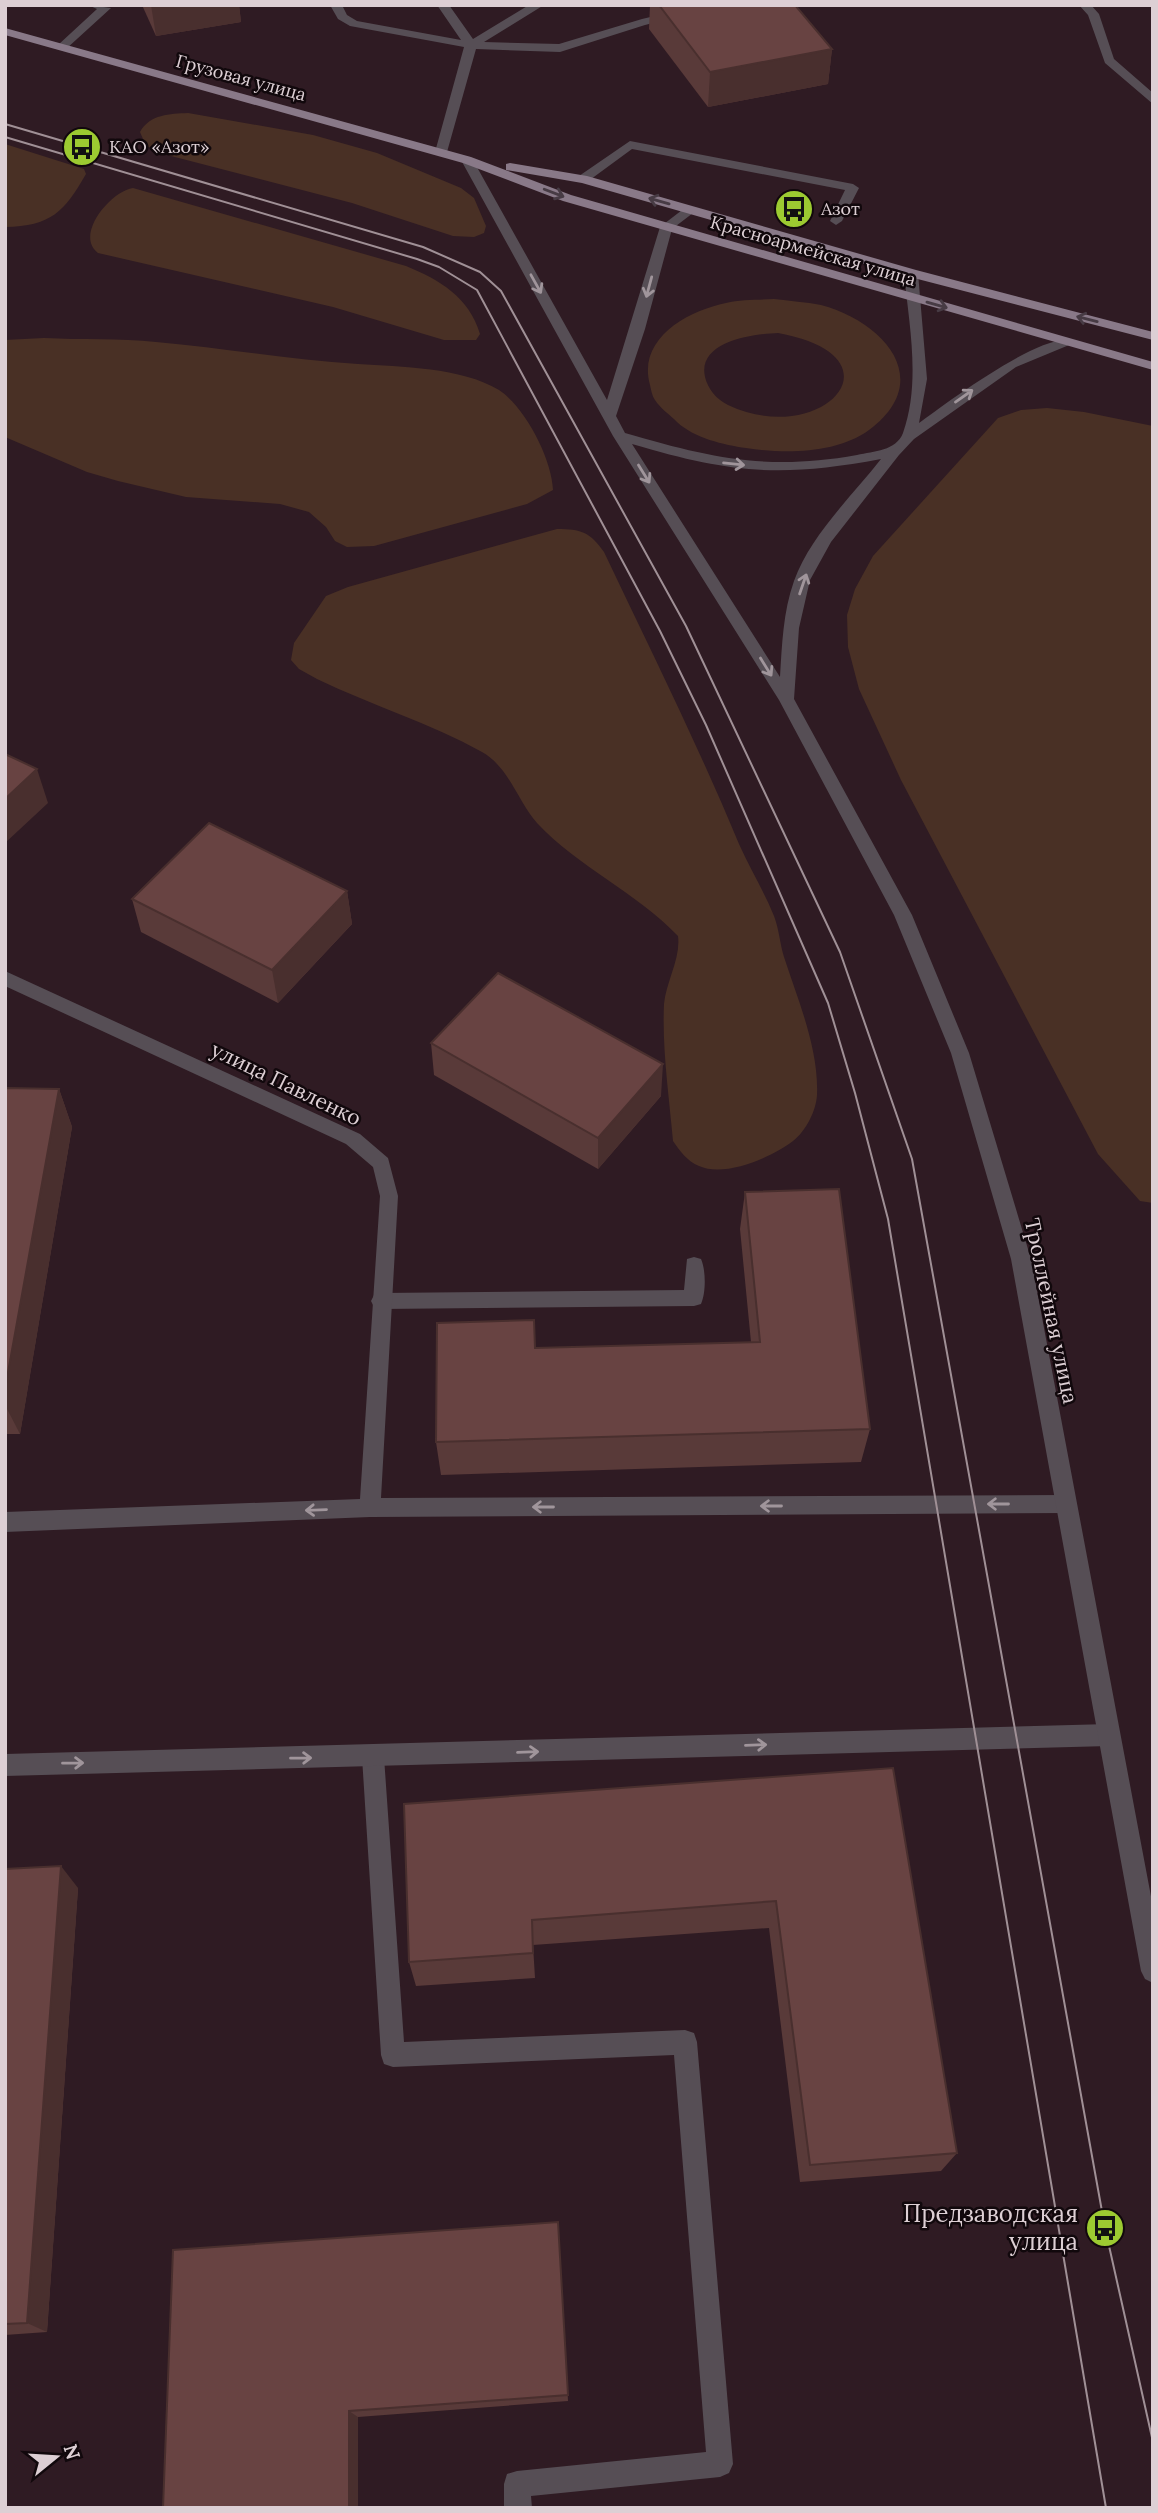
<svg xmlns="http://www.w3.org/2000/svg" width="1158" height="2513" font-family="Lora,serif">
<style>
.green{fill:#493025;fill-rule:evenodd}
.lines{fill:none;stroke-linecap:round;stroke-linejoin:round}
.service{fill:#564e55;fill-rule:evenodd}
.minor{fill:#564e55;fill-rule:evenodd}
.tertiary{fill:#564e55;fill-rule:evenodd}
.primary{fill:#897988;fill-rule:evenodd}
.tram{stroke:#a09096;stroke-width:2}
.wall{fill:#593a39}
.shaded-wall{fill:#492f2e}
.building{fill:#684342;stroke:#492f2e;stroke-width:2}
.oneway{stroke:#473b44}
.oneway2{stroke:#a0959b}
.labels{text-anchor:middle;stroke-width:5;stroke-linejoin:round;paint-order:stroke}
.far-street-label{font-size:18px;fill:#ddcfd4;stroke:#11080c}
.far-poi-label{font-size:18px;fill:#ddcfd4;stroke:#11080c;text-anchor:start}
.street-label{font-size:21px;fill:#ddcfd4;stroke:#11080c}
.near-poi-label{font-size:24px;fill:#ddcfd4;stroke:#11080c;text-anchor:end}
</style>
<rect width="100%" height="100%" fill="#2f1b23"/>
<g class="green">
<path d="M188,113L313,135L377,153L461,188L474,198L486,226L484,233L474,237L453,236L352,203L171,156L146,146L140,132C150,114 170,114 188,113Z"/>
<path d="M5,144L84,169L86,174C64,212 51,226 5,227Z"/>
<path d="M133,188L406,266C440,280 469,297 480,334L476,340H444L333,307L98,253C74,235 111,191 133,188Z"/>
<path d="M774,299C789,301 806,302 821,305C884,322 936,380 869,430C836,454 784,454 746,448C724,445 694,438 677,422C670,415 660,408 655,400C652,396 651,389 650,385C637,339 687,311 726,303C741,299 758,300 774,299ZM778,333C908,357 821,449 728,405C716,399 708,389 705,377C697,341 754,334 778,333Z"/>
<path d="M44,338C81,340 119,338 156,342C224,348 291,360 358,364C401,367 461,367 499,390C525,407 552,459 553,490L527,504L374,546L347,547L335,541L326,527L309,512L280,504L186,497L118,481L87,472L5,437V340Z"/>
<polygon points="1047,408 1084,412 1153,426 1153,1203 1140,1201 1098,1154 901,780 859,689 848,647 847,615 855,589 873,556 998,418 1021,410"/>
<path d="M557,529C581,529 590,532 604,552C650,649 698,745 739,844C750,869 764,891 774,916C779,929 780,944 784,957C798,1000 819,1049 817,1095C816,1111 806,1131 793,1141C772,1157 725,1178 699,1166C687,1161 680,1151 673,1141C669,1095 662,1050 664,1004C666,982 681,958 678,936C636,892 578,867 537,823C518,802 509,767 482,752C430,723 371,705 317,679L299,669L291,660L294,643L326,596L348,587Z"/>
</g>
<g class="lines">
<g class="service">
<polygon points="88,5 111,8 66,49 58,49 58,45 97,9"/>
<polygon points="330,5 342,5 347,15 357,21 461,40 437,5 449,5 473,39 529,5 544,5 484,42 559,44 642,19 701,5 723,5 645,25 560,52 476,49 447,152 441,156 435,152 464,47 350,26 338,19"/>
<polygon points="1079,5 1091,5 1099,14 1114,59 1153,93 1153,104 1105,63 1088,15"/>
<polygon points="630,141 853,184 859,188 842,221 836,225 830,221 845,190 632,149 587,182 579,182 579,176"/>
<path d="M694,1257L701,1259C706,1270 706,1293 701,1304L694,1306L381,1309L374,1307L371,1301L374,1295L381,1293L684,1290L687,1259Z"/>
<polygon points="373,1746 381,1749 384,1757 404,2042 685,2030 694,2033 697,2042 733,2464 729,2473 720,2477 531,2496 532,2508 504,2508 504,2484 507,2474 517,2471 706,2452 674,2055 393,2067 384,2064 381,2055 362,1757 365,1749"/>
</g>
<g class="minor">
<polygon points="5,971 360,1134 388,1158 398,1196 381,1498 1066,1495 1073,1497 1076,1504 1073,1511 1066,1513 370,1517 5,1532 5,1512 360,1499 380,1196 373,1167 346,1144 5,986"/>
<polygon points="1109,1724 1117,1727 1120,1735 1117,1743 1109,1746 5,1776 5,1754"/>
</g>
<path class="tertiary" d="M467,156L473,160L607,400L660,227L686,207L697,210L672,229L645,329L616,416L625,433C711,458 768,471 857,455C874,451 896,451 903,433C921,382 909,325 904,273L911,269L918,273L927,379L919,423C941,407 1051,324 1074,343L1016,367L914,439L899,455L831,542L810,580L799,628L794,699L912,915L969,1053L1031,1259L1153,1907V1983L1145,1979L1141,1971L1011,1259L951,1053L894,915L779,700L613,436L461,160ZM632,444C730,473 780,478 881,459C852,496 810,536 794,581C783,612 782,645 780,677Z"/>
<g class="primary">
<polygon points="5,28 471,157 571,195 1153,362 1153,370 563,201 463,163 5,35"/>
<polygon points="510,163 587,176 916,270 1153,332 1153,340 906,276 582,183 506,170 506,164"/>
</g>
<g class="tram">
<polyline points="5,124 423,247 480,272 501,291 686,626 840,952 912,1159 1105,2228 1153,2442"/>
<polyline points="5,137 417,259 439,267 477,290 660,631 706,725 828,1003 855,1093 888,1219 1106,2508"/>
</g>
</g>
<g class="wall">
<polygon points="142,5 239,5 241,22 156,36"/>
<polygon points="650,5 795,5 832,49 828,84 708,107 649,29"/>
<polygon points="347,891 352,924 278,1003 141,932 132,899"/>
<polygon points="431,1043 661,1096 598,1169 434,1075"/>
<polygon points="5,1088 59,1089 72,1127 20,1434 5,1434"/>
<polygon points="745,1192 870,1429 861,1462 441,1475 436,1442 535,1348 751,1342 740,1229"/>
<polygon points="893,1768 957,2153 941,2171 800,2182 769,1928 533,1945 535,1978 416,1986 409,1962"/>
<polygon points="5,1869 78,1888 47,2332 5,2335"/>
<polygon points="558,2222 568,2401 358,2417 358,2508 173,2250"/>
</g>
<g class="shaded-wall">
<polygon points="151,5 239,5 241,22 156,36"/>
<polygon points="832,49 828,84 708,107 710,72"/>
<polygon points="37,769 48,803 5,843 5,799"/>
<polygon points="347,891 352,924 278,1003 272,970"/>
<polygon points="663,1064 661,1096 598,1169 598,1138"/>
<polygon points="59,1089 72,1127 20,1434 5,1405 5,1389"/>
<polygon points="61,1866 78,1888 47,2332 27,2323"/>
<polygon points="349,2411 358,2417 358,2508 349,2508"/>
</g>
<g class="building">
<polygon points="659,5 795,5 832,49 710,72"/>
<polygon points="5,754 37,769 5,799"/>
<polygon points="209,823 347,891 272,970 132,899"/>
<polygon points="498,973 663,1064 598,1138 431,1043"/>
<polygon points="5,1088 59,1089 5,1389"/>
<polygon points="839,1189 870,1429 436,1442 437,1323 534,1320 535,1348 760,1342 745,1192"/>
<polygon points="893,1768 957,2153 810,2165 776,1901 532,1920 533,1953 409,1962 404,1804"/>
<polygon points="61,1866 27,2323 5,2324 5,1869"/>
<polygon points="558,2222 568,2395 349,2411 349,2508 163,2508 173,2250"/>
</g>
<defs><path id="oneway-shaft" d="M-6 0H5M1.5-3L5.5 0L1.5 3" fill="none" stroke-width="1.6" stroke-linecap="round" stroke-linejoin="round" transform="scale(1.75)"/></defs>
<g class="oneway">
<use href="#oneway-shaft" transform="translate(554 193) rotate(21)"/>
<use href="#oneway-shaft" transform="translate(659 201) rotate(-164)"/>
<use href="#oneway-shaft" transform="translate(937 305) rotate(16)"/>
<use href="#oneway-shaft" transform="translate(1087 319) rotate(-166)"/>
</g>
<g class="oneway2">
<use href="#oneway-shaft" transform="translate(536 284) rotate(61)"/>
<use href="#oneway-shaft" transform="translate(649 287) rotate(105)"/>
<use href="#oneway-shaft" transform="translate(964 396) rotate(-35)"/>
<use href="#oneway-shaft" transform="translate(734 464) rotate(6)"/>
<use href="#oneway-shaft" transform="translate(644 474) rotate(58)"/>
<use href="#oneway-shaft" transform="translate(803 584) rotate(-71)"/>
<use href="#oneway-shaft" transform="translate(766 667) rotate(58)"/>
<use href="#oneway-shaft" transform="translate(998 1504) rotate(180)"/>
<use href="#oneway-shaft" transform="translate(771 1506) rotate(180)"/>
<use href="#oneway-shaft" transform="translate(543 1507) rotate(180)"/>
<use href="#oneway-shaft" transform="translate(316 1510) rotate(178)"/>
<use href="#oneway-shaft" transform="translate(756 1745) rotate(-2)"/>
<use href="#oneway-shaft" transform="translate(528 1752) rotate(-2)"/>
<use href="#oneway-shaft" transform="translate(301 1758) rotate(-1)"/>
<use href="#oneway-shaft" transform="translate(73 1763) rotate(-1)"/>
</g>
<defs>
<symbol id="bus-disc" viewBox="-11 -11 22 22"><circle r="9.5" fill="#9cca31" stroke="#11080c"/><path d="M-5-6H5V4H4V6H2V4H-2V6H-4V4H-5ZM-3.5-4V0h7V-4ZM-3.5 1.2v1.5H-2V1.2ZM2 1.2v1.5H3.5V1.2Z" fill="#111"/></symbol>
</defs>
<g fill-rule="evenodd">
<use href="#bus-disc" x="60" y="125" width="44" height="44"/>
<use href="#bus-disc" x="772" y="187" width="44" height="44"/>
<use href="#bus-disc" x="1083" y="2206" width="44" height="44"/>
</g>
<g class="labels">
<g class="far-street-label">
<text transform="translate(241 78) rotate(15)" y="6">Грузовая улица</text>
<text transform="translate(813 251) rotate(16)" y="6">Красноармейская улица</text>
</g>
<g class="far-poi-label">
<text x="109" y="153">КАО «Азот»</text>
<text x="821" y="215">Азот</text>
</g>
<g class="street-label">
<text transform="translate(286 1084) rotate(26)" y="7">улица Павленко</text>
<text transform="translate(1051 1311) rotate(78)" y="7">Троллейная улица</text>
</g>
<g class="near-poi-label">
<text x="1078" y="2222">Предзаводская<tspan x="1078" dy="28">улица</tspan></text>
</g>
</g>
<rect width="1158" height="2513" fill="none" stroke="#ddcfd4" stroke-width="14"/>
<g transform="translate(56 2457) rotate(72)" stroke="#11080c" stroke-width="5" paint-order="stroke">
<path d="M0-5L12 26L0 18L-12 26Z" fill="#ddcfd4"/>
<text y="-10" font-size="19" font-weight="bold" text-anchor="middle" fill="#ddcfd4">N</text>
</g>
</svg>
